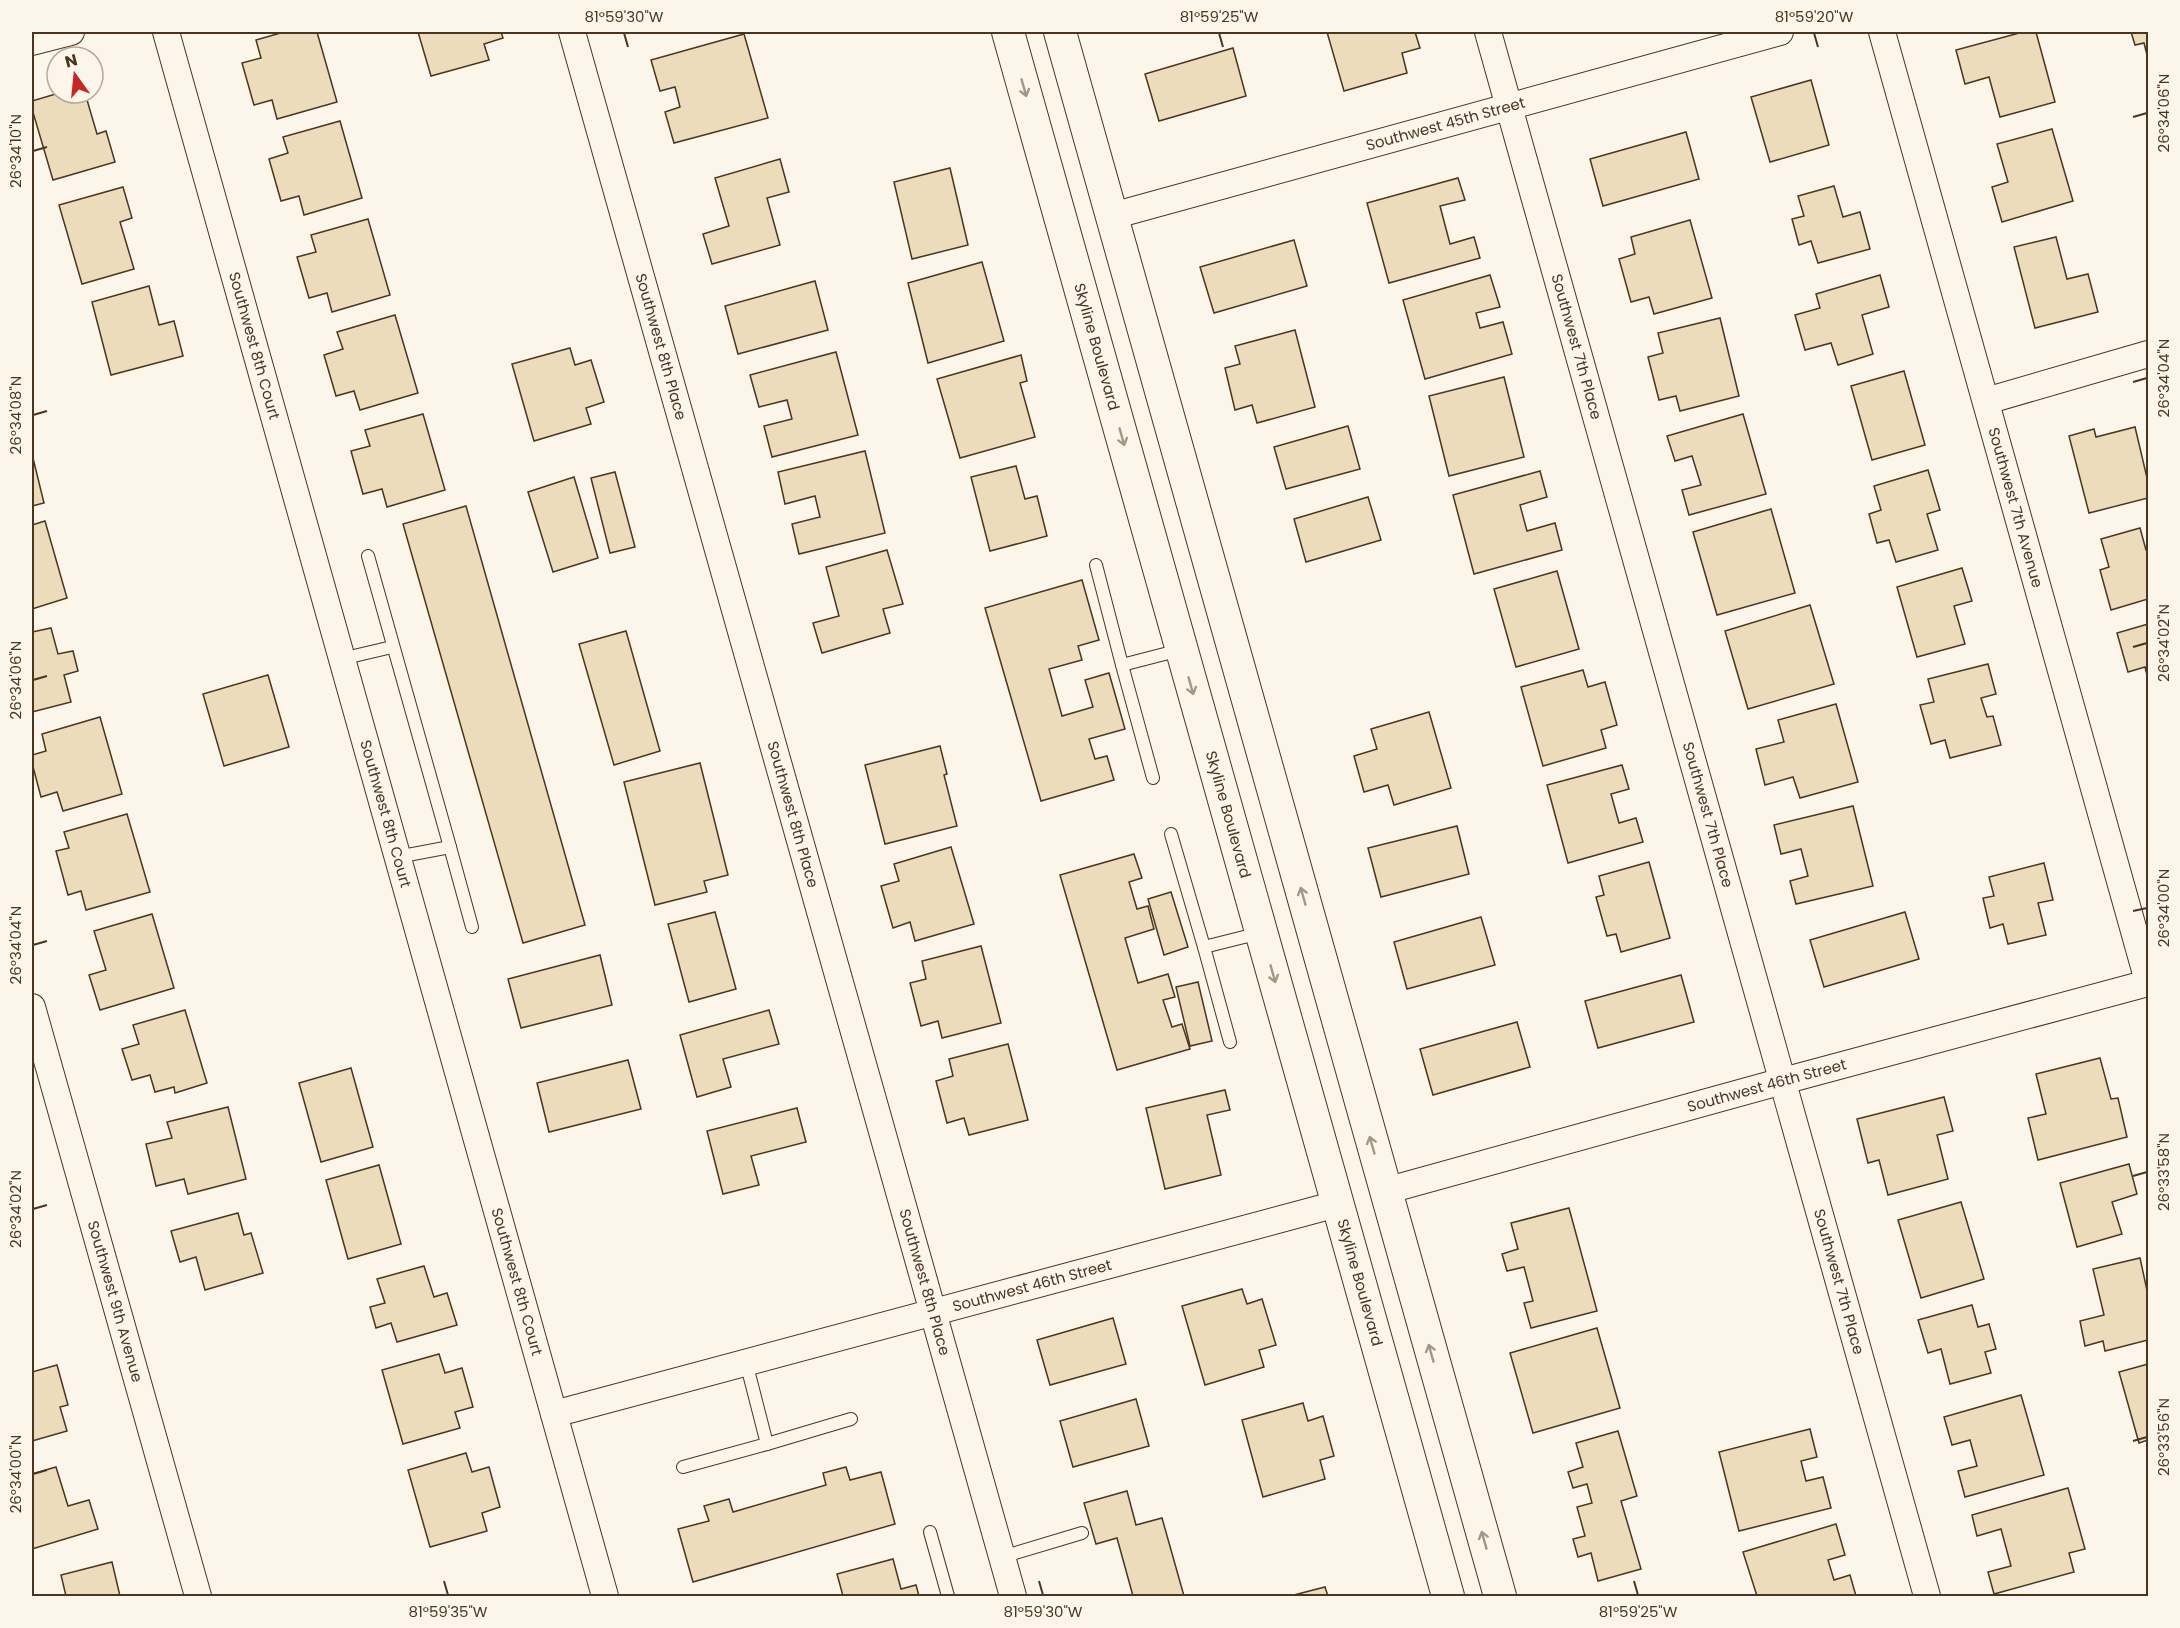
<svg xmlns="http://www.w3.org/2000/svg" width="2180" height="1628" font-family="Poppins,sans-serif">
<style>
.building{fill:#ecdcbc;stroke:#4a3520;stroke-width:1.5}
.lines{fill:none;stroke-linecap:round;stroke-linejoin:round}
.service-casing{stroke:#4a3520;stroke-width:14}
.minor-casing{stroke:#4a3520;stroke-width:28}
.tertiary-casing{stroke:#4a3520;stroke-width:34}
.service{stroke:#fbf6e9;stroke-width:12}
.minor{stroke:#fbf6e9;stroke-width:26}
.tertiary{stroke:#fbf6e9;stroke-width:32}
.oneway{stroke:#a29684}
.ticks{fill:none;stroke:#4a3520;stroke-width:2}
.labels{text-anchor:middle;stroke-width:4.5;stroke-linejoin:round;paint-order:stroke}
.street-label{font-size:15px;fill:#4a3520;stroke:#fbf6e9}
.neatline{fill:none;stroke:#4a3520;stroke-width:2}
.ticks-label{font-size:15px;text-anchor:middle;fill:#4a3520}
</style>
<rect width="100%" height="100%" fill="#fbf6e9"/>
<g class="building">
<polygon points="284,32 317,32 337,102 277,119 272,100 254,105 242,63 261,58 256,40"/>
<polygon points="418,32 501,32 503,38 484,44 489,60 431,76"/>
<polygon points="1327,32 1415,32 1420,48 1402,53 1407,73 1344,91"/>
<polygon points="2023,32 2036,32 2055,102 2000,117 1989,77 1965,84 1956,50"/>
<polygon points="2131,32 2148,32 2148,59 2144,43 2135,45"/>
<polygon points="744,34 768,118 674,143 665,112 680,107 675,87 660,91 651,60"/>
<polygon points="1233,48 1246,96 1159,121 1145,74"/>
<polygon points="1811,80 1829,145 1770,162 1751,97"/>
<polygon points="59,93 85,93 97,134 106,131 115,162 53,180 32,109 32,101"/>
<polygon points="340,121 362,198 304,215 299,196 281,201 269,159 288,153 283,137"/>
<polygon points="2052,129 2073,201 2002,222 1992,187 2008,182 1997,144"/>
<polygon points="1686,132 1699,179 1603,206 1590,159"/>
<polygon points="780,159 789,192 767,198 780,245 712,264 703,234 729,226 715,178"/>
<polygon points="950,168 968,245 912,259 894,182"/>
<polygon points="1458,178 1465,200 1440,206 1450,244 1474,237 1480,258 1389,283 1367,203"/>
<polygon points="1834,186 1843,217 1860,212 1870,249 1818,263 1811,241 1799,245 1792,219 1804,216 1798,196"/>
<polygon points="123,187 132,218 120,222 134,269 82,284 59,205"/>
<polygon points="368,219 390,295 332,312 327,293 309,298 297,257 316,252 311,235"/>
<polygon points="1690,220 1712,298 1654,314 1649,297 1631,302 1619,259 1635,254 1631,237"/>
<polygon points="2056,237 2067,279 2088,274 2098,312 2035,328 2014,247"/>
<polygon points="1294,240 1307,286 1214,313 1200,267"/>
<polygon points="982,262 1004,341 928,363 908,283"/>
<polygon points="1490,275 1500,307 1476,313 1480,328 1503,322 1512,354 1425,379 1403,300"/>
<polygon points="1880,275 1889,307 1862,315 1873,354 1838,365 1831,343 1805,350 1795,315 1820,308 1816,294"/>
<polygon points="815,281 828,330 738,354 725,306"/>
<polygon points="149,286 159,325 174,321 183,356 111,375 92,302"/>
<polygon points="395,315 418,393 360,410 354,391 336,396 324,355 343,349 337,332"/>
<polygon points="1720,318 1739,396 1680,411 1676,396 1659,400 1648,357 1663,353 1658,333"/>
<polygon points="1295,330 1315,407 1257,423 1252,405 1235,410 1225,368 1240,364 1235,346"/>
<polygon points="570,348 575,365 591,360 604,402 586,408 591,424 534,441 512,364"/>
<polygon points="836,352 858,435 772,457 764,426 792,419 787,400 759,407 750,375"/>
<polygon points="1021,355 1027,381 1020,383 1035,437 960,458 937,379"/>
<polygon points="1904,371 1925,445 1872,460 1851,386"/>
<polygon points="1504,377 1524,457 1449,476 1429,396"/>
<polygon points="423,414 445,490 387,507 382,489 363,494 351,451 370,446 365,430"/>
<polygon points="1743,414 1766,494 1689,515 1682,490 1701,485 1692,456 1675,461 1667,436"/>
<polygon points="1348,426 1360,469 1286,489 1274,447"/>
<polygon points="2135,427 2148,482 2148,498 2089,513 2069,436 2094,429 2096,437"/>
<polygon points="865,451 885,533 799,554 792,524 820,517 815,496 785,504 778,472"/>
<polygon points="32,454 44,503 32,506"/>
<polygon points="1016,466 1025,499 1037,496 1047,536 990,551 971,477"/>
<polygon points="1928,470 1940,510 1927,514 1938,550 1896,562 1889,540 1877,543 1869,514 1881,510 1874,486"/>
<polygon points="1540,471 1547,497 1520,505 1527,531 1555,523 1562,550 1474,574 1453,495"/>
<polygon points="615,472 635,547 610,553 591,478"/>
<polygon points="574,477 598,558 553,572 528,492"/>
<polygon points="1368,497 1381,540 1306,562 1294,519"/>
<polygon points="466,506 585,925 523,943 403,524"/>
<polygon points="1771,509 1795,593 1717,615 1693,532"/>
<polygon points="45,521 67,598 32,609 32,525"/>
<polygon points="2140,528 2146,550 2148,550 2148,599 2111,610 2100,570 2109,567 2101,539"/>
<polygon points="887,550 903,604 883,609 890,633 822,653 813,623 839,616 826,567"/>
<polygon points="1962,568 1972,601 1954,606 1965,644 1917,657 1897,587"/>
<polygon points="1557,571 1579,649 1516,667 1494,589"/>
<polygon points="1082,580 1099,640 1078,646 1082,660 1049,669 1062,716 1093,707 1085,680 1109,673 1125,729 1089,739 1095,759 1107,756 1114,780 1041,801 985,608"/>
<polygon points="1810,605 1834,684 1748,709 1725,631"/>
<polygon points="2148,624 2148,679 2145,667 2128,672 2117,633"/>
<polygon points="51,628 58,654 73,651 78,671 64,675 71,702 32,712 32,632"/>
<polygon points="626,631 660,751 614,765 579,644"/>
<polygon points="1988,664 1996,694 1981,698 1987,717 1993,716 2001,745 1950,758 1945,740 1931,744 1920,705 1934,702 1928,679"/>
<polygon points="1583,670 1588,687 1605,682 1617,725 1601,730 1606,748 1543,766 1521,687"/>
<polygon points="268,675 289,747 224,766 203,694"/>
<polygon points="1836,704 1858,782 1800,798 1793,777 1765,785 1756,749 1784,742 1778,720"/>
<polygon points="1429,712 1451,788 1394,805 1388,785 1364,792 1354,756 1377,749 1371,729"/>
<polygon points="100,717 122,794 63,811 57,792 41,797 32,763 32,755 46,751 42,734"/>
<polygon points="940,746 947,774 944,775 957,826 885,844 865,765"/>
<polygon points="700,763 728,875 704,881 707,892 655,905 624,782"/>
<polygon points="1622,765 1629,789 1611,794 1619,823 1636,818 1643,842 1568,863 1547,785"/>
<polygon points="1853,806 1873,886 1796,904 1790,881 1808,876 1801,849 1781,854 1774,825"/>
<polygon points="127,814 150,892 86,910 81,891 68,895 56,851 69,848 64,832"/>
<polygon points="1457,826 1469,874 1381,897 1368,848"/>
<polygon points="951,847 974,924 915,941 910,922 893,928 881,886 899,881 894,864"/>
<polygon points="1134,854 1142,878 1129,882 1137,909 1148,906 1154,929 1125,938 1138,983 1168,974 1175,997 1163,1000 1172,1027 1182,1024 1190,1049 1117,1070 1060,875"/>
<polygon points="1649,862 1670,938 1621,952 1616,934 1607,936 1596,897 1604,895 1599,876"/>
<polygon points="2044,863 2053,900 2038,903 2046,935 2008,944 2003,924 1990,928 1983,898 1994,896 1989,877"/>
<polygon points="1171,892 1188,947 1164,955 1148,899"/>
<polygon points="715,912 736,989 689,1002 668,924"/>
<polygon points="1905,912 1919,959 1824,987 1810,940"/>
<polygon points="152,914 174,988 100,1010 89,975 106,970 94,931"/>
<polygon points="1481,917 1495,965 1407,989 1394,942"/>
<polygon points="981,946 1001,1023 942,1038 938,1021 921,1026 910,983 926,979 922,961"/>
<polygon points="600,955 612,1005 521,1028 508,979"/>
<polygon points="1681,975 1694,1022 1598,1048 1585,1001"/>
<polygon points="1198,982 1212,1041 1190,1046 1176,987"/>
<polygon points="185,1010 207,1083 175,1093 174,1087 155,1092 150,1075 132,1080 122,1049 139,1044 133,1025"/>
<polygon points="769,1010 779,1044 723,1059 731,1087 697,1097 680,1035"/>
<polygon points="1517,1022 1530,1067 1433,1095 1420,1049"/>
<polygon points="1008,1044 1028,1120 969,1135 964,1118 947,1123 936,1081 953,1076 949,1059"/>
<polygon points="2100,1058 2111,1099 2118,1098 2127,1137 2038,1160 2028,1118 2046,1114 2036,1074"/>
<polygon points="628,1060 641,1109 549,1132 537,1083"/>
<polygon points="351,1068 373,1147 321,1162 299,1083"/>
<polygon points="1225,1090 1230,1110 1207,1115 1221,1175 1165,1189 1146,1108"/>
<polygon points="1944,1097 1953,1131 1937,1135 1948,1179 1888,1195 1879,1160 1868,1163 1857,1119"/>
<polygon points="228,1107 246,1179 188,1194 184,1179 156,1186 146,1144 172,1138 167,1122"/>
<polygon points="797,1108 806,1142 751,1156 759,1185 723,1194 707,1131"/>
<polygon points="2129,1164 2137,1194 2112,1202 2122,1234 2077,1247 2060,1183"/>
<polygon points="379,1165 401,1244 348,1259 326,1180"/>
<polygon points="1961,1202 1984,1279 1921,1298 1898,1220"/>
<polygon points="1569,1208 1597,1311 1531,1328 1524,1303 1533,1301 1524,1267 1507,1271 1502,1254 1518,1249 1511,1223"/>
<polygon points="238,1213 244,1235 251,1233 263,1273 205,1290 196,1257 180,1262 171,1231"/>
<polygon points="2140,1258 2148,1295 2148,1340 2105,1351 2103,1341 2085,1346 2080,1321 2104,1315 2093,1269"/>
<polygon points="424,1266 434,1297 447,1293 457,1325 397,1342 391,1323 376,1328 370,1307 385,1303 377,1279"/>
<polygon points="1242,1289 1247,1304 1262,1299 1276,1345 1259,1350 1264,1367 1205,1385 1182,1306"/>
<polygon points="1972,1305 1978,1327 1989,1324 1996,1349 1985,1352 1991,1373 1950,1384 1941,1349 1928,1353 1918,1320"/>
<polygon points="1113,1318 1126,1364 1050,1385 1037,1340"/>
<polygon points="1597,1328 1620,1408 1533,1433 1510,1353"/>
<polygon points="439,1354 445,1373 462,1368 473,1407 455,1412 460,1428 403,1444 382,1370"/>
<polygon points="2148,1364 2148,1440 2139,1443 2119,1372"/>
<polygon points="57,1365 68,1405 60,1407 67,1431 32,1441 32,1372"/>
<polygon points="2021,1395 2044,1475 1965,1497 1958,1471 1977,1466 1970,1440 1952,1445 1944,1417"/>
<polygon points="1136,1399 1149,1446 1073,1467 1060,1421"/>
<polygon points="1303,1403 1308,1421 1323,1416 1334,1456 1320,1460 1325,1479 1263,1497 1242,1420"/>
<polygon points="1810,1429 1817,1457 1801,1461 1806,1481 1823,1477 1831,1508 1739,1531 1719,1452"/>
<polygon points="1618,1431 1637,1496 1621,1501 1641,1569 1598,1581 1591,1553 1578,1557 1573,1539 1585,1536 1577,1507 1592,1503 1587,1484 1573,1488 1568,1472 1583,1467 1576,1443"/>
<polygon points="466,1453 472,1472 489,1467 500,1507 482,1513 487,1531 430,1547 408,1470"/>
<polygon points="56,1467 68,1506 89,1500 98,1529 32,1549 32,1474"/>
<polygon points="846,1467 850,1480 881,1472 895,1524 693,1582 678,1529 709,1521 704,1506 729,1499 733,1512 826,1485 823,1473"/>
<polygon points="2068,1488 2085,1549 2069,1553 2074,1572 1994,1594 1988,1572 2011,1566 2001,1529 1977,1536 1972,1515"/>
<polygon points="1127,1491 1136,1525 1162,1518 1184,1596 1133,1596 1117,1538 1096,1544 1084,1503"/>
<polygon points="1836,1524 1845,1555 1828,1560 1834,1580 1850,1575 1856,1596 1757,1596 1743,1552"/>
<polygon points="893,1559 901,1589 916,1585 919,1596 843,1596 837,1574"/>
<polygon points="112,1562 120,1596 66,1596 61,1575"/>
<polygon points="1325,1587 1328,1596 1290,1596"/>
</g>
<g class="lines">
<defs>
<g id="service">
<polyline points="368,556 450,847 397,857"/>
<polyline points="1096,565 1122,665"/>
<polyline points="341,659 392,647"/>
<polyline points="1153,778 1122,665 1180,650"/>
<polyline points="1171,834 1204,947 1260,933"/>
<polyline points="450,847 472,927"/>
<polyline points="1204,947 1230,1042"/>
<polyline points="767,1444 851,1419"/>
<polyline points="683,1467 767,1444 746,1362"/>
<polyline points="930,1532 948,1596"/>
<polyline points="1002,1557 1082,1533"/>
</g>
<g id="minor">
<path id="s1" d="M166,32L605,1596"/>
<path id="s2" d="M572,32L1013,1596"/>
<path id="s3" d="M1488,32L1927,1596"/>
<path id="s4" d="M1882,32L2148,981"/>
<polyline points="32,42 71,32"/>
<path id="s5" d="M1112,216L1780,32"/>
<polyline points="1986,401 2148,354"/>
<path id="s6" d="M32,1007L198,1596"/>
<path id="s7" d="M1385,1191L1783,1081L2148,983"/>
<path id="s8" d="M554,1414L1337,1204"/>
</g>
<g id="tertiary">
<path id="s9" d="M1008,32L1448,1596"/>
<polyline points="1060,32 1500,1596"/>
</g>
</defs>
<use href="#service" class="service-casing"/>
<use href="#minor" class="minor-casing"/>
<use href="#tertiary" class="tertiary-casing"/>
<use href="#service" class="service"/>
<use href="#minor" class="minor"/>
<use href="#tertiary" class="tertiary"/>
</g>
<defs><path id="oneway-shaft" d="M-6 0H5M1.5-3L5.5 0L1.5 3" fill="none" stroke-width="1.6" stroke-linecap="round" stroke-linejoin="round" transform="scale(1.5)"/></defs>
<g class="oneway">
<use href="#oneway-shaft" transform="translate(1024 88) rotate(74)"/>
<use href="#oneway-shaft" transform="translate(1122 437) rotate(74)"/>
<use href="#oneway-shaft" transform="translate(1191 686) rotate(74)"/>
<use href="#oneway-shaft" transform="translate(1303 896) rotate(-106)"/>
<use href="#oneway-shaft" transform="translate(1273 974) rotate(74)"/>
<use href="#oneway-shaft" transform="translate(1372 1145) rotate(-106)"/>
<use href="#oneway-shaft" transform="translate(1431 1353) rotate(-106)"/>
<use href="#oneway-shaft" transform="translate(1484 1540) rotate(-106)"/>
</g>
<path class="ticks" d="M624,33L628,47M1219,33L1223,47M1814,33L1818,47M2133,117L2147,113M33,151L47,147M2133,382L2147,378M33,415L47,411M2133,647L2147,643M33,680L47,676M2133,911L2147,908M33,945L47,941M2133,1176L2147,1172M33,1209L47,1205M2133,1441L2147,1437M33,1474L47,1470M444,1581L448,1595M1039,1581L1043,1595M1634,1581L1638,1595"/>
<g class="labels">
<g class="street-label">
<text dy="5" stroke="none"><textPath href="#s5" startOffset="346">Southwest 45th Street</textPath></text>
<text dy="5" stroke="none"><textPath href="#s1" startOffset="326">Southwest 8th Court</textPath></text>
<text dy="5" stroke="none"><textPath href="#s2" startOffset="327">Southwest 8th Place</textPath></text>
<text dy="5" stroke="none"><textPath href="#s9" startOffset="327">Skyline Boulevard</textPath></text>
<text dy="5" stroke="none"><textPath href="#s3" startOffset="327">Southwest 7th Place</textPath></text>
<text dy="5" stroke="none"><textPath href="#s4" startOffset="494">Southwest 7th Avenue</textPath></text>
<text dy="5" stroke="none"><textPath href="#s1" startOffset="812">Southwest 8th Court</textPath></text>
<text dy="5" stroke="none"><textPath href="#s2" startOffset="813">Southwest 8th Place</textPath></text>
<text dy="5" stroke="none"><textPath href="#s9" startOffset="813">Skyline Boulevard</textPath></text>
<text dy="5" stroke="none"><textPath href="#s3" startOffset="813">Southwest 7th Place</textPath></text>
<text dy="5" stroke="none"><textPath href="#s7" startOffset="396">Southwest 46th Street</textPath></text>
<text dy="5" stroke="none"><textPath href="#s1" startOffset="1298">Southwest 8th Court</textPath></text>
<text dy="5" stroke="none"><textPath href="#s2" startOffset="1299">Southwest 8th Place</textPath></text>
<text dy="5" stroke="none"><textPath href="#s9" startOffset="1299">Skyline Boulevard</textPath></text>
<text dy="5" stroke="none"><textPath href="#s3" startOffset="1298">Southwest 7th Place</textPath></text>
<text dy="5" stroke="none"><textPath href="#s8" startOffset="495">Southwest 46th Street</textPath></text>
<text dy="5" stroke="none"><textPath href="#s6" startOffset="306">Southwest 9th Avenue</textPath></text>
</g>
</g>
<rect width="2180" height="1628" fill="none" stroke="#fbf6e9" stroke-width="66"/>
<g transform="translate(75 75) rotate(345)"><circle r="28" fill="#fbf6e9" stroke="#b4a999" stroke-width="1.5"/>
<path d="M0-4.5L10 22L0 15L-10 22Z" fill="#c62828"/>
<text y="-9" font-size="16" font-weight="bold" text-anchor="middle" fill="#4a3520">N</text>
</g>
<rect x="33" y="33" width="2114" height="1562" class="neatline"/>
<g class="ticks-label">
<text x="624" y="22">81°59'30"W</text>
<text x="1219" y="22">81°59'25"W</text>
<text x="1814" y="22">81°59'20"W</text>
<text transform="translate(2164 113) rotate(-90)" y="5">26°34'06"N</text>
<text transform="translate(16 151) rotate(-90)" y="5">26°34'10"N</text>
<text transform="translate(2164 378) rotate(-90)" y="5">26°34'04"N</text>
<text transform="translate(16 415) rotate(-90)" y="5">26°34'08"N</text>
<text transform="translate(2164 643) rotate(-90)" y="5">26°34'02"N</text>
<text transform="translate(16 680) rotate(-90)" y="5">26°34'06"N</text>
<text transform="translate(2164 908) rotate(-90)" y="5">26°34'00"N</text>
<text transform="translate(16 945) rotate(-90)" y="5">26°34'04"N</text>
<text transform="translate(2164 1172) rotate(-90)" y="5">26°33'58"N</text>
<text transform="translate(16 1209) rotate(-90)" y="5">26°34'02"N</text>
<text transform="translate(2164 1437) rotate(-90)" y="5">26°33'56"N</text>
<text transform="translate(16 1474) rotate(-90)" y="5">26°34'00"N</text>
<text x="448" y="1617">81°59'35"W</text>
<text x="1043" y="1617">81°59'30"W</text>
<text x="1638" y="1617">81°59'25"W</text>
</g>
</svg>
